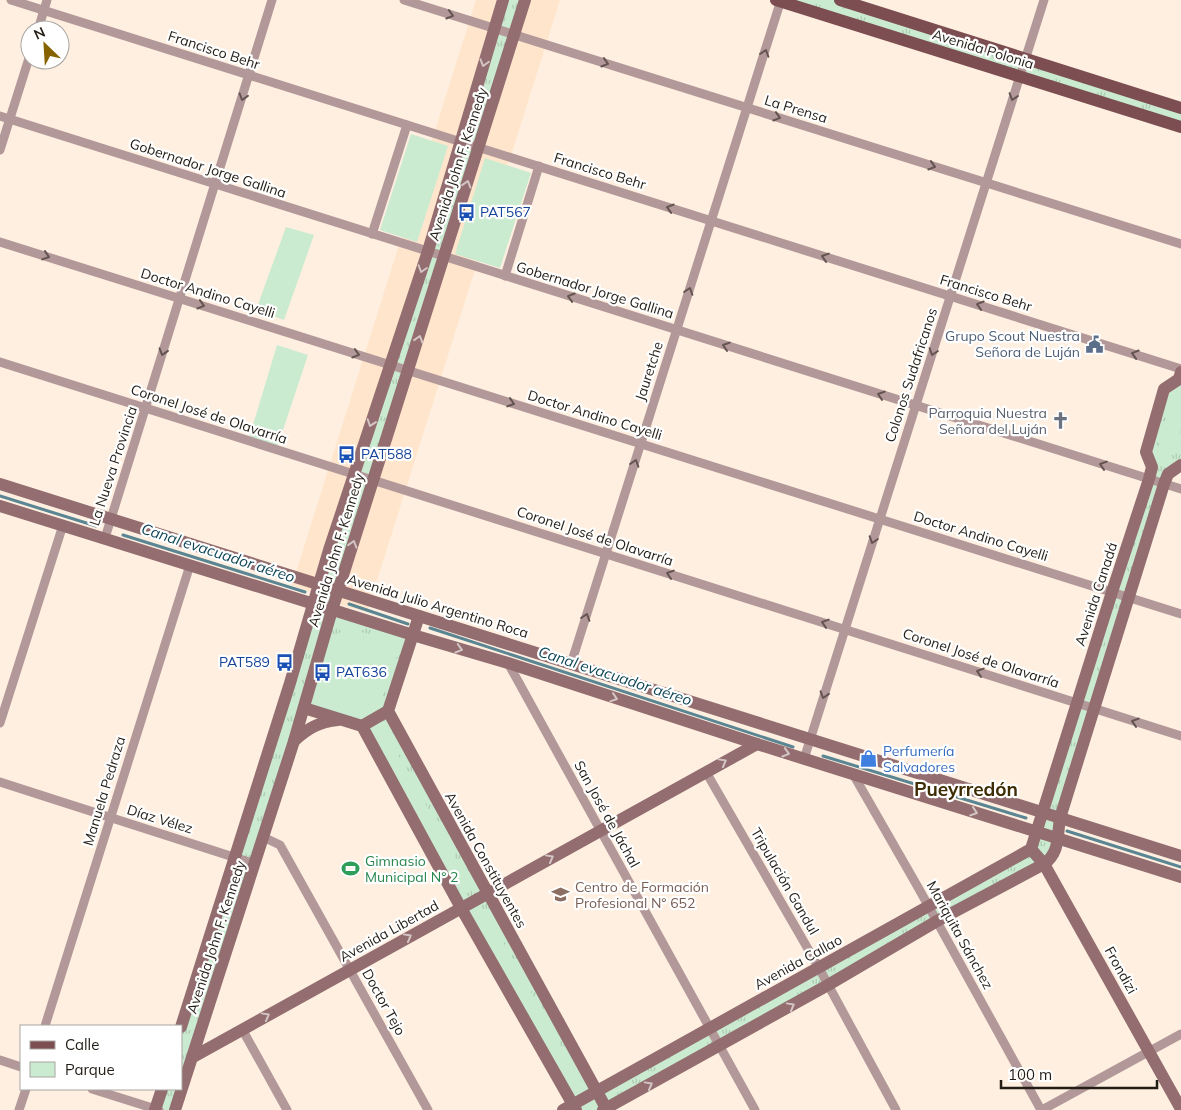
<svg xmlns="http://www.w3.org/2000/svg" width="1181" height="1110" font-family="Mulish,sans-serif">
<style>
.built{fill:#fee5cc}
.grass{fill:url(#grass-tufts)}
.green{fill:#cbebd0}
.lines{fill:none;stroke-linecap:round;stroke-linejoin:round}
.stream{stroke:#5a8593;stroke-width:3}
.street{stroke:#b39899;stroke-width:9}
.secondary{stroke:#936d6f;stroke-width:12}
.primary{stroke:#7c4e51;stroke-width:12}
.oneway{stroke:#645451}
.oneway2{stroke:#d4c5c5}
.labels{text-anchor:middle;stroke-width:4.5;stroke-linejoin:round;paint-order:stroke}
.street-label{font-size:14px;fill:#231d16;stroke:#fff}
.transit-label{font-size:14px;fill:#164399;stroke:#fff;text-anchor:start}
.service-label{font-size:14px;fill:#4e5e75;stroke:#fff;text-anchor:end}
.worship-label{font-size:14px;fill:#5b616d;stroke:#fff;text-anchor:end}
.shop-label{font-size:14px;fill:#366cbe;stroke:#fff;text-anchor:start}
.leisure-label{font-size:14px;fill:#27864d;stroke:#fff;text-anchor:start}
.education-label{font-size:14px;fill:#785e54;stroke:#fff;text-anchor:start}
.water-label{font-size:15px;font-style:italic;fill:#0e4657;stroke:#fff}
.district-label{font-size:19px;font-weight:bold;fill:#3e2d04;stroke:#fff}
</style>
<defs>
<pattern id="grass-tufts" width="24" height="20" patternUnits="userSpaceOnUse" patternTransform="scale(1.25)"><rect width="24" height="20" fill="#cbebd0"/><path d="M3 7l-1-3M5 7V3M7 7l1-3M15 17l-1-3M17 17v-4M19 17l1-3" fill="none" stroke="#aec9b2"/></pattern>
</defs>
<rect width="100%" height="100%" fill="#feefe0"/>
<polygon class="built" points="476,0 560,0 367,612 346,606 292,585"/>
<g class="grass">
<polygon points="503,0 525,0 332,610 413,635 388,711 596,1091 1031,849 1149,479 1146,452 1164,389 1181,372 1181,465 1168,474 1057,850 607,1110 563,1110 572,1105 362,726 304,708 175,1110 155,1110 162,1089 181,1089 181,1027"/>
<polygon points="776,0 840,0 1181,108 1181,127"/>
</g>
<g class="green">
<polygon points="411,134 448,146 417,242 380,230"/>
<polygon points="485,158 531,173 500,268 455,254"/>
<polygon points="286,227 314,235 284,320 256,310"/>
<polygon points="277,345 308,355 277,448 249,438"/>
<polygon points="1176,392 1181,394 1181,428 1170,462 1155,457"/>
<polygon points="349,629 397,641 400,648 378,708 368,716 355,717 307,704 322,653 333,635"/>
<polygon points="374,727 383,728 469,882 471,888 467,893 460,893 371,734"/>
<polygon points="482,913 488,915 581,1082 581,1088 577,1092 571,1091 476,925 473,917"/>
</g>
<g class="lines">
<g class="stream">
<polyline points="0,496 96,526"/>
<polyline points="123,535 305,592"/>
<polyline points="349,604 408,624"/>
<polyline points="430,628 793,747"/>
<polyline points="823,756 1026,818"/>
<polyline points="1067,831 1181,867"/>
</g>
<g class="street">
<polyline points="11,0 1181,369"/>
<polyline points="404,0 1181,244"/>
<polyline points="38,30 47,0"/>
<polyline points="0,116 1181,489"/>
<polyline points="0,150 30,55"/>
<polyline points="372,234 407,125"/>
<polyline points="0,242 1181,614"/>
<polyline points="505,276 539,166"/>
<polyline points="0,362 1181,736"/>
<polyline points="105,538 272,0"/>
<polyline points="508,663 755,1110"/>
<polyline points="571,664 781,0"/>
<polyline points="0,723 63,525"/>
<polyline points="804,759 1044,0"/>
<polyline points="706,772 819,968 896,1110"/>
<polyline points="853,774 919,889 1041,1110"/>
<polyline points="0,782 255,864"/>
<polyline points="263,837 280,845 428,1110"/>
<polyline points="45,1026 190,565"/>
<polyline points="242,1029 287,1110"/>
<polyline points="0,1060 21,1067"/>
<polyline points="92,1089 159,1110"/>
<polyline points="19,1110 26,1089"/>
<polyline points="1042,1110 1181,1034"/>
</g>
<g class="secondary">
<polyline points="0,484 1181,856"/>
<polyline points="0,506 413,635 508,663 757,744 1181,877"/>
<polyline points="419,616 388,711 607,1110"/>
<polyline points="304,708 362,726 461,908 576,1110"/>
<polyline points="362,726 388,711"/>
<path d="M294,741C308,728 319,722 338,720"/>
<polyline points="1031,849 1044,864 1181,1109"/>
<polyline points="181,1027 290,683 329,550 428,251 503,0"/>
<polyline points="193,1057 757,744"/>
<polyline points="155,1110 162,1089"/>
<polyline points="175,1110 294,741 332,610 525,0"/>
<polyline points="563,1110 1031,849 1112,592 1149,479 1152,467 1146,452 1164,389 1179,379 1181,372"/>
<path d="M603,1110L828,985L937,921L1044,864C1060,852 1057,837 1060,818L1164,484L1168,474L1181,465"/>
</g>
<g class="primary">
<polyline points="776,0 1181,127"/>
<polyline points="840,0 1181,108"/>
</g>
</g>
<defs><path id="oneway-chevron" d="M-2-3.5L2.5 0L-2 3.5" fill="none" stroke-width="1.6" stroke-linecap="round" stroke-linejoin="round" transform="scale(1.25)"/></defs>
<g class="oneway">
<use href="#oneway-chevron" transform="translate(450 15) rotate(17)"/>
<use href="#oneway-chevron" transform="translate(765 53) rotate(-72)"/>
<use href="#oneway-chevron" transform="translate(605 63) rotate(17)"/>
<use href="#oneway-chevron" transform="translate(243 97) rotate(107)"/>
<use href="#oneway-chevron" transform="translate(1013 97) rotate(108)"/>
<use href="#oneway-chevron" transform="translate(777 117) rotate(17)"/>
<use href="#oneway-chevron" transform="translate(932 166) rotate(17)"/>
<use href="#oneway-chevron" transform="translate(670 208) rotate(-163)"/>
<use href="#oneway-chevron" transform="translate(46 256) rotate(18)"/>
<use href="#oneway-chevron" transform="translate(825 257) rotate(-162)"/>
<use href="#oneway-chevron" transform="translate(689 291) rotate(-72)"/>
<use href="#oneway-chevron" transform="translate(571 297) rotate(-163)"/>
<use href="#oneway-chevron" transform="translate(201 305) rotate(17)"/>
<use href="#oneway-chevron" transform="translate(980 305) rotate(-163)"/>
<use href="#oneway-chevron" transform="translate(726 346) rotate(-162)"/>
<use href="#oneway-chevron" transform="translate(163 352) rotate(107)"/>
<use href="#oneway-chevron" transform="translate(933 352) rotate(108)"/>
<use href="#oneway-chevron" transform="translate(356 354) rotate(17)"/>
<use href="#oneway-chevron" transform="translate(1135 354) rotate(-163)"/>
<use href="#oneway-chevron" transform="translate(881 395) rotate(-162)"/>
<use href="#oneway-chevron" transform="translate(511 403) rotate(18)"/>
<use href="#oneway-chevron" transform="translate(635 463) rotate(-72)"/>
<use href="#oneway-chevron" transform="translate(1103 465) rotate(-162)"/>
<use href="#oneway-chevron" transform="translate(873 540) rotate(108)"/>
<use href="#oneway-chevron" transform="translate(670 574) rotate(-162)"/>
<use href="#oneway-chevron" transform="translate(586 617) rotate(-72)"/>
<use href="#oneway-chevron" transform="translate(825 623) rotate(-162)"/>
<use href="#oneway-chevron" transform="translate(980 672) rotate(-162)"/>
<use href="#oneway-chevron" transform="translate(824 695) rotate(107)"/>
<use href="#oneway-chevron" transform="translate(1135 722) rotate(-162)"/>
</g>
<g class="oneway2">
<use href="#oneway-chevron" transform="translate(484 63) rotate(106)"/>
<use href="#oneway-chevron" transform="translate(467 184) rotate(-73)"/>
<use href="#oneway-chevron" transform="translate(422 269) rotate(108)"/>
<use href="#oneway-chevron" transform="translate(419 339) rotate(-73)"/>
<use href="#oneway-chevron" transform="translate(371 423) rotate(109)"/>
<use href="#oneway-chevron" transform="translate(353 544) rotate(-73)"/>
<use href="#oneway-chevron" transform="translate(459 649) rotate(16)"/>
<use href="#oneway-chevron" transform="translate(614 698) rotate(18)"/>
<use href="#oneway-chevron" transform="translate(786 753) rotate(17)"/>
<use href="#oneway-chevron" transform="translate(723 762) rotate(-29)"/>
<use href="#oneway-chevron" transform="translate(974 812) rotate(18)"/>
<use href="#oneway-chevron" transform="translate(550 858) rotate(-29)"/>
<use href="#oneway-chevron" transform="translate(408 937) rotate(-29)"/>
<use href="#oneway-chevron" transform="translate(791 1006) rotate(-29)"/>
<use href="#oneway-chevron" transform="translate(266 1016) rotate(-29)"/>
<use href="#oneway-chevron" transform="translate(649 1085) rotate(-29)"/>
</g>
<defs>
<symbol id="bus-bare" viewBox="-9 -9 18 18"><path d="M-5-6H5V4H4V6H2V4H-2V6H-4V4H-5ZM-3.5-4V0h7V-4ZM-3.5 1.2v1.5H-2V1.2ZM2 1.2v1.5H3.5V1.2Z" fill="#1a4fb4" stroke="#fff" stroke-width="2.5" paint-order="stroke"/></symbol>
<symbol id="civic-bare" viewBox="-9 -9 18 18"><path d="M-.6-6.5H3V-4.5H.6V-3L4-1V1h2V6H-6V1h2V-1L-.6-3ZM-1.2 2.5V6h2.4V2.5Z" fill="#5c6f8a" stroke="#fff" stroke-width="2.5" paint-order="stroke"/></symbol>
<symbol id="church-bare" viewBox="-9 -9 18 18"><path d="M-1.2-6h2.4v3.5h3.3v2.4h-3.3V6h-2.4V-.1h-3.3v-2.4h3.3Z" fill="#6b7280" stroke="#fff" stroke-width="2.5" paint-order="stroke"/></symbol>
<symbol id="shop-bare" viewBox="-9 -9 18 18"><path d="M-5-2.5h2.3a2.7 3.5 0 0 1 5.4 0H5L5.5 6h-11ZM-1.5-2.5h3a1.5 2.3 0 0 0-3 0Z" fill="#3f7fe0" stroke="#fff" stroke-width="2.5" paint-order="stroke"/></symbol>
<symbol id="stadium-bare" viewBox="-9 -9 18 18"><path d="M0-5a6.5 5 0 1 0 0 10a6.5 5 0 1 0 0-10ZM-3.5-1.8h7v3.6h-7Z" fill="#2e9e5b" stroke="#fff" stroke-width="2.5" paint-order="stroke"/></symbol>
<symbol id="school-bare" viewBox="-9 -9 18 18"><path d="M0-5L7-2L0 1L-7-2ZM-4 1L0 2.5L4 1V4Q0 6-4 4Z" fill="#8d6e63" stroke="#fff" stroke-width="2.5" paint-order="stroke"/></symbol>
</defs>
<g fill-rule="evenodd">
<use href="#bus-bare" x="454" y="200" width="25" height="25"/>
<use href="#civic-bare" x="1082" y="332" width="25" height="25"/>
<use href="#church-bare" x="1048" y="408" width="25" height="25"/>
<use href="#bus-bare" x="334" y="442" width="25" height="25"/>
<use href="#bus-bare" x="272" y="650" width="25" height="25"/>
<use href="#bus-bare" x="310" y="660" width="25" height="25"/>
<use href="#shop-bare" x="856" y="746" width="25" height="25"/>
<use href="#stadium-bare" x="338" y="856" width="25" height="25"/>
<use href="#school-bare" x="548" y="882" width="25" height="25"/>
</g>
<g class="labels">
<g class="street-label">
<text transform="translate(983 49) rotate(17)" y="5">Avenida Polonia</text>
<text transform="translate(214 50) rotate(18)" y="5">Francisco Behr</text>
<text transform="translate(796 109) rotate(17)" y="5">La Prensa</text>
<text transform="translate(458 164) rotate(-72)" y="5">Avenida John F. Kennedy</text>
<text transform="translate(208 168) rotate(18)" y="5">Gobernador Jorge Gallina</text>
<text transform="translate(600 171) rotate(17)" y="5">Francisco Behr</text>
<text transform="translate(595 290) rotate(17)" y="5">Gobernador Jorge Gallina</text>
<text transform="translate(208 293) rotate(17)" y="5">Doctor Andino Cayelli</text>
<text transform="translate(986 293) rotate(17)" y="5">Francisco Behr</text>
<text transform="translate(649 371) rotate(-72)" y="5">Jauretche</text>
<text transform="translate(911 375) rotate(-72)" y="5">Colonos Sudafricanos</text>
<text transform="translate(209 414) rotate(18)" y="5">Coronel José de Olavarría</text>
<text transform="translate(595 415) rotate(17)" y="5">Doctor Andino Cayelli</text>
<text transform="translate(113 466) rotate(-72)" y="5">La Nueva Provincia</text>
<text transform="translate(595 536) rotate(18)" y="5">Coronel José de Olavarría</text>
<text transform="translate(981 536) rotate(17)" y="5">Doctor Andino Cayelli</text>
<text transform="translate(336 550) rotate(-73)" y="5">Avenida John F. Kennedy</text>
<text transform="translate(1096 594) rotate(-72)" y="5">Avenida Canadá</text>
<text transform="translate(438 606) rotate(17)" y="5">Avenida Julio Argentino Roca</text>
<text transform="translate(981 658) rotate(18)" y="5">Coronel José de Olavarría</text>
<text transform="translate(104 791) rotate(-73)" y="5">Manuela Pedraza</text>
<text transform="translate(607 814) rotate(61)" y="5">San José de Jáchal</text>
<text transform="translate(160 819) rotate(17)" y="5">Díaz Vélez</text>
<text transform="translate(486 860) rotate(61)" y="5">Avenida Constituyentes</text>
<text transform="translate(785 881) rotate(60)" y="5">Tripulación Gandul</text>
<text transform="translate(389 931) rotate(-29)" y="5">Avenida Libertad</text>
<text transform="translate(960 935) rotate(61)" y="5">Mariquita Sánchez</text>
<text transform="translate(216 937) rotate(-72)" y="5">Avenida John F. Kennedy</text>
<text transform="translate(798 962) rotate(-29)" y="5">Avenida Callao</text>
<text transform="translate(1121 970) rotate(61)" y="5">Frondizi</text>
<text transform="translate(384 1002) rotate(61)" y="5">Doctor Tejo</text>
</g>
<g class="transit-label">
<text x="480" y="217">PAT567</text>
<text x="361" y="459">PAT588</text>
<text x="270" y="667" text-anchor="end">PAT589</text>
<text x="336" y="677">PAT636</text>
</g>
<g class="service-label">
<text x="1080" y="341">Grupo Scout Nuestra<tspan x="1080" dy="16">Señora de Luján</tspan></text>
</g>
<g class="worship-label">
<text x="1047" y="418">Parroquia Nuestra<tspan x="1047" dy="16">Señora del Luján</tspan></text>
</g>
<g class="shop-label">
<text x="883" y="756">Perfumería<tspan x="883" dy="16">Salvadores</tspan></text>
</g>
<g class="leisure-label">
<text x="365" y="866">Gimnasio<tspan x="365" dy="16">Municipal N° 2</tspan></text>
</g>
<g class="education-label">
<text x="575" y="892">Centro de Formación<tspan x="575" dy="16">Profesional N° 652</tspan></text>
</g>
<g class="water-label">
<text transform="translate(218 553) rotate(18)" y="5">Canal evacuador aéreo</text>
<text transform="translate(615 676) rotate(18)" y="5">Canal evacuador aéreo</text>
</g>
<g class="district-label">
<text x="966" y="796">Pueyrredón</text>
</g>
</g>
<rect x="20" y="1025" width="162" height="65" fill="#ffffff" stroke="#a7a5a2"/>
<rect x="30" y="1041" width="25" height="8" fill="#7c4e51" stroke="#a7a5a2"/>
<text x="65" y="1050" font-size="15" fill="#231d16">Calle</text>
<rect x="30" y="1062" width="25" height="15" fill="#cbebd0" stroke="#a7a5a2"/>
<text x="65" y="1075" font-size="15" fill="#231d16">Parque</text>
<g transform="translate(45 45) rotate(335)"><circle r="24" fill="#ffffff" stroke="#a7a5a2"/>
<path d="M0-4L9 19L0 12L-9 19Z" fill="#876300"/>
<text y="-8" font-size="14" font-weight="bold" text-anchor="middle" fill="#231d16">N</text>
</g>
<path d="M1001 1080v8h156v-8" fill="none" stroke="#231d16" stroke-width="2.5"/>
<text x="1008" y="1080" font-size="15" fill="#231d16" stroke="#ffffff" stroke-width="4" paint-order="stroke">100 m</text>
</svg>
